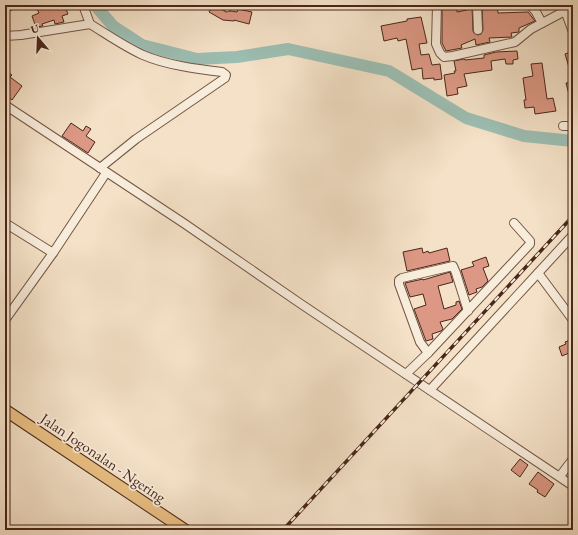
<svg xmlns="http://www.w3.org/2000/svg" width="578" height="535" font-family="'EB Garamond',serif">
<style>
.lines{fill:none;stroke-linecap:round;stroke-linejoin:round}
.river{stroke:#9cbeb3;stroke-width:12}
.building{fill:#dc9884;stroke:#492719}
.minor-casing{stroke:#745644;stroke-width:10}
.major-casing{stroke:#492719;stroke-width:13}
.minor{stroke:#f8ecdb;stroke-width:8}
.major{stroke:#eac084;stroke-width:11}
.rail-casing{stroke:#492719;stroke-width:3.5}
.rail{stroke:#f8ecdb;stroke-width:2;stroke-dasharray:6;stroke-linecap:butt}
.labels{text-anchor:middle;stroke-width:3.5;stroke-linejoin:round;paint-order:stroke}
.street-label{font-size:15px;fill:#492719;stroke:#f8ecdb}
</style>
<rect width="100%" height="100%" fill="#f4e1c7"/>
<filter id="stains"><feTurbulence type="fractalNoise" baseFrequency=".005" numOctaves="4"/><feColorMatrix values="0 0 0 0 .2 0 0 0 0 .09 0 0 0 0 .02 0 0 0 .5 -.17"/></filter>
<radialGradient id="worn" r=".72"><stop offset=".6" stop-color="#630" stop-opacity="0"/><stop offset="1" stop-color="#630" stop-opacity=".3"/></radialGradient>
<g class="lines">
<polyline class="river" points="95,5 113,26 142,45 197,59 237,57 288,49 389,71 466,118 524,136 573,141"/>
</g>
<g class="building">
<polygon points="5,5 24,5 24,6 5,12"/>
<polygon points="47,5 76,5 76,6 66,9 68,14 62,16 64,22 55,24 54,20 42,24 43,26 36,27 32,16 39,13 37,9"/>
<polygon points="213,5 219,5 221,9 226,12 231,11 237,12 238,9 252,12 249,24 234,20 234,21 223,20 209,12"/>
<polygon points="442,5 457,6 457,12 467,10 468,5 472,5 473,31 474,33 478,35 481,34 483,30 482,5 497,5 498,13 528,12 535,21 519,28 519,32 511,33 512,37 489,38 490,42 476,45 475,39 461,45 462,48 446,51 442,43"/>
<polygon points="421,17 427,43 419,44 421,55 429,54 432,65 440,64 442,79 434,80 434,78 423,79 422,68 412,70 406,39 398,41 397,38 384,41 381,26 407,21 407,19"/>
<polygon points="517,51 518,59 513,60 513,64 506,64 505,59 491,61 492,70 464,74 467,86 457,88 458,94 447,96 444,75 455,73 454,71 456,71 454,61 464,59 465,60 484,58 484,55 496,52"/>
<polygon points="573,51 573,74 571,74 565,54"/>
<polygon points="542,63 547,99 553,98 556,111 535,114 534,107 525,108 524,100 526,100 523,78 533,76 531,64"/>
<polygon points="5,71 12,75 10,77 22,86 12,100 5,95"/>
<polygon points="573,82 573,102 571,102 566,83"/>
<polygon points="71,123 83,131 86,126 91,129 86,136 95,142 88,153 62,136"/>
<polygon points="422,248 423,253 428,251 429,253 447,248 450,261 407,271 403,252"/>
<polygon points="486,257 489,266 483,268 488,281 482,287 476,289 477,292 469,295 461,270 474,266 472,262"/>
<polygon points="450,272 453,282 438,286 444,309 456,305 456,302 459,301 462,309 452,319 440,322 443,329 441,331 432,334 433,339 426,341 414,309 426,305 423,294 410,297 405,283 423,279 423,280"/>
<polygon points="573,339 573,350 568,352 569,353 562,356 559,347 566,344 565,342"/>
<polygon points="520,459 528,465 520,477 511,470"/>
<polygon points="538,472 554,484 545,497 537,492 538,490 529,484"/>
</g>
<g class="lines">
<defs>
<g id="minor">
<polyline points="224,5 227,7"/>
<polyline points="437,5 436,44 440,53 444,57 453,56 515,42 531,29 565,11"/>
<polyline points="477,5 478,30"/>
<polyline points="530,5 536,12 542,23"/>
<polyline points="563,5 573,32"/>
<path d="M90,24C108,35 125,47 143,55C166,65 197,69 222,72L226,75L225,78L136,139L100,168"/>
<polyline points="5,36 21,35 90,24 83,5"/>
<polyline points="5,105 185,224 301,304 573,486"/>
<polyline points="563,126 573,126"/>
<polyline points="5,223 53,253"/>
<polyline points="573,235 538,273 573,320"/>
<polyline points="5,320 53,253 106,173"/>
<polyline points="428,353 420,342 399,284 399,280 402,278 453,266 456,273 468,311"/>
<polyline points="406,374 428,353 530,244 530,241 514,223"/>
<polyline points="430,390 538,273"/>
<polyline points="560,476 573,459"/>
</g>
<polyline id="major" points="5,410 185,530"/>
</defs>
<use href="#minor" class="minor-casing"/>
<use href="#major" class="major-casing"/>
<use href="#minor" class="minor"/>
<use href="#major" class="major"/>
<defs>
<polyline id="rail" points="283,530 573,216"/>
</defs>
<use href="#rail" class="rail-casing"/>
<use href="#rail" class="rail"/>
</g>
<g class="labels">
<g class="street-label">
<text transform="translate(103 458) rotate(34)" y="5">Jalan Jogonalan - Ngering</text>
</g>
</g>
<rect width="578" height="535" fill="none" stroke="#f4e1c7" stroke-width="20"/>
<rect x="6" y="6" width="566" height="523" fill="none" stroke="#492719" stroke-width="2"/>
<rect x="10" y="10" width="558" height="515" fill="none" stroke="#492719"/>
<g transform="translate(38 38) rotate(341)" stroke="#f8ecdb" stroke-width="3" paint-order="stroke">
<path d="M0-3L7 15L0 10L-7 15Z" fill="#492719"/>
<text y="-6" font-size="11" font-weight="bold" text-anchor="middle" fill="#492719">U</text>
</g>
<rect width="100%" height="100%" filter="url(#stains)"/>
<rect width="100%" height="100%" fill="url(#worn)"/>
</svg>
